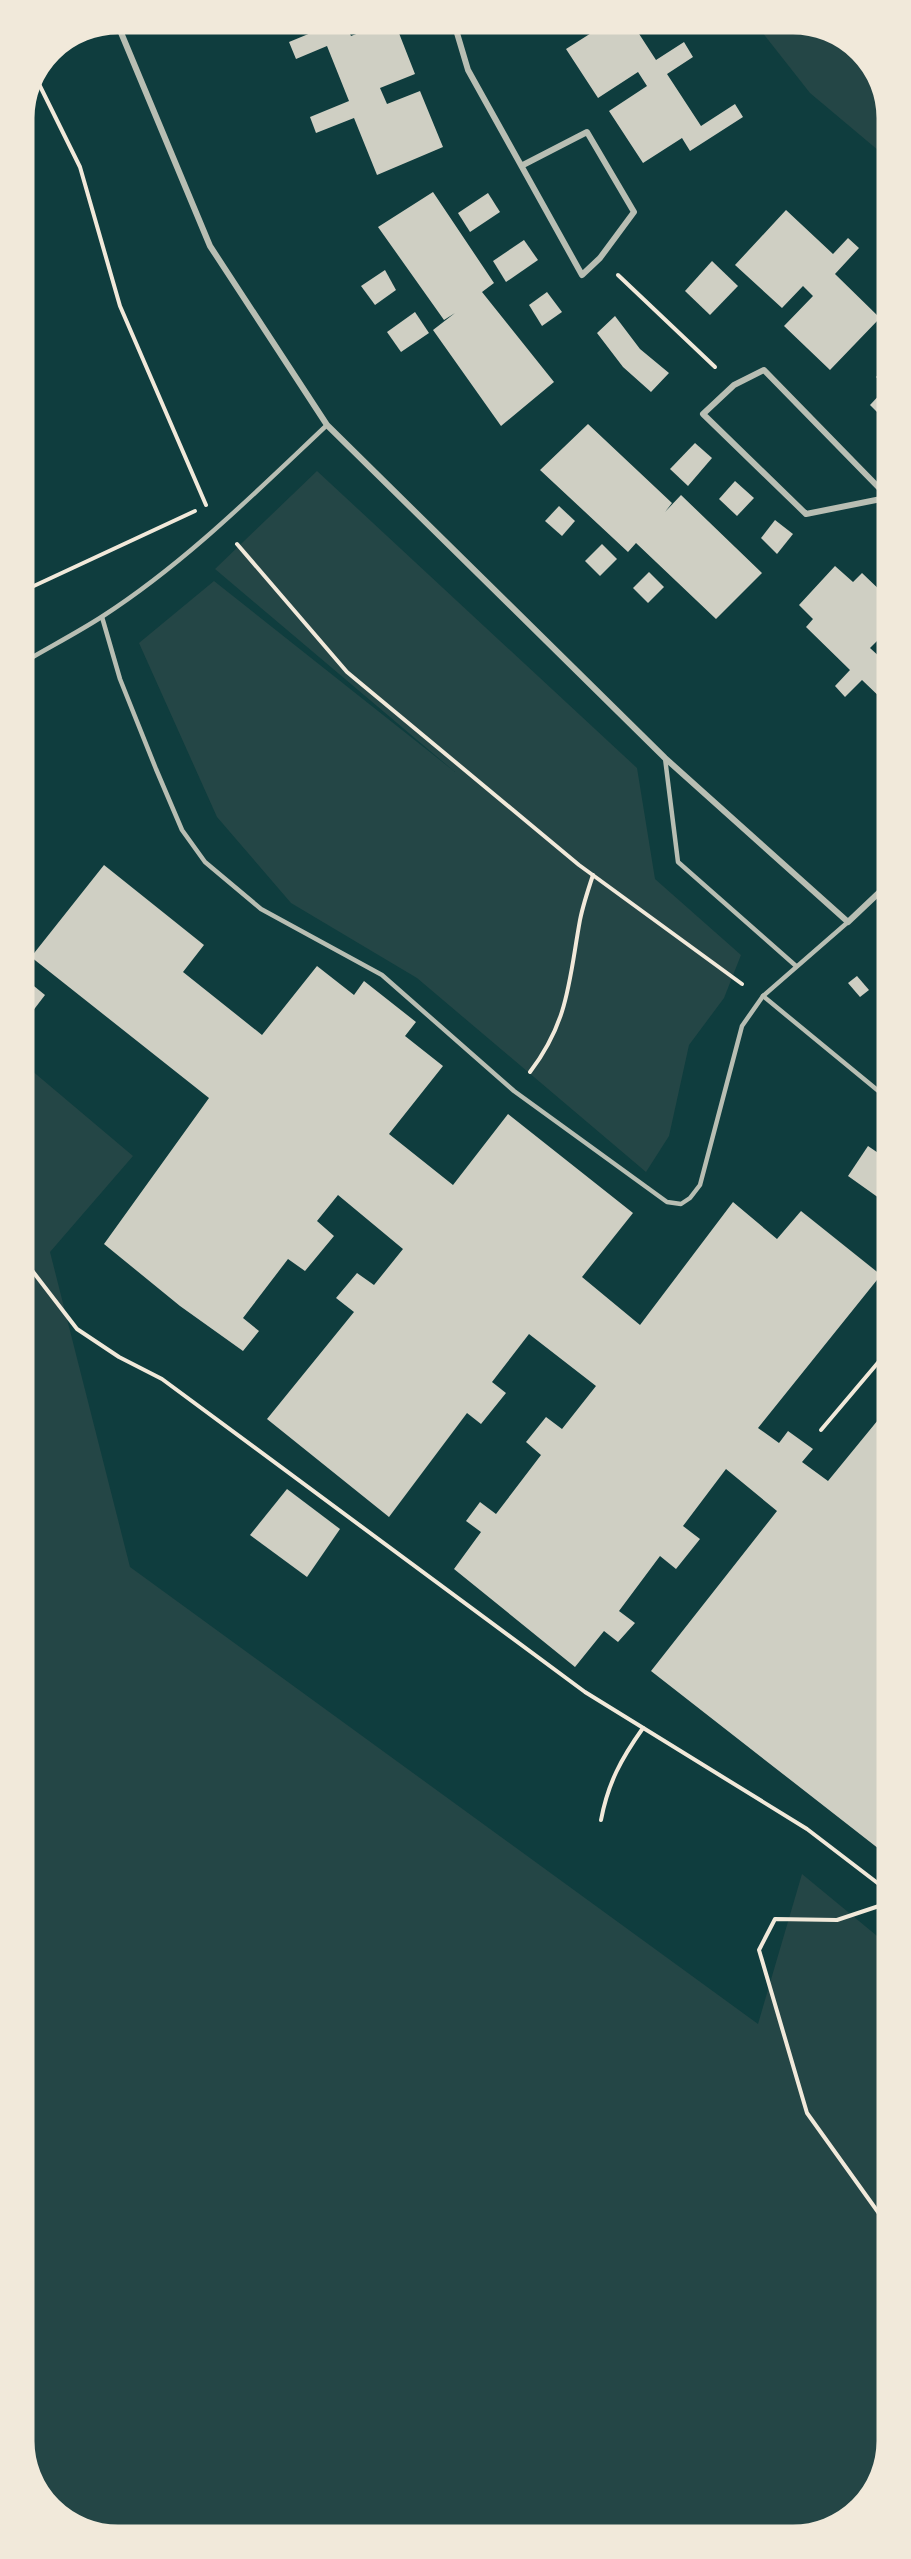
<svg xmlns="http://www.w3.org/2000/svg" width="911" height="2559" font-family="'IBM Plex Sans',sans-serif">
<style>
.green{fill:#244646}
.building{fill:#cfcfc3}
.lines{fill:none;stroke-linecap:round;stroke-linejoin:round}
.path{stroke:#f1e9da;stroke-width:4}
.service{stroke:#b8beb3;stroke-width:4.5}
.minor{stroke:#b8beb3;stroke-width:6}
.rim{fill:none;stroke:#f1e9da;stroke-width:3}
</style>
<rect width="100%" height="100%" fill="#0f3d3e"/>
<g class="green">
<polygon points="755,23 800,23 852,42 885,93 885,156 810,93"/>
<polygon points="317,471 637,768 655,879 741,955 724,998 689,1045 669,1136 646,1172 417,978 291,903 217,817 139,643 214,581 455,772 215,569"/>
<polygon points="24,1064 133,1156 50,1252 130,1567 758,2024 802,1874 888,1945 888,2442 869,2500 818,2533 111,2536 55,2513 26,2466"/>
</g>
<g class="building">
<polygon points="335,23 345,23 351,36 385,23 395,23 415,74 380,88 387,104 420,91 443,147 377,175 354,118 316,133 310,117 349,101 327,46 296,59 289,42"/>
<polygon points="607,23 632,23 656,60 684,42 693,57 667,74 701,126 735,104 743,117 690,151 682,138 643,163 609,111 647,86 638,72 598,98 566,49"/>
<polygon points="433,192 494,283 482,292 554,382 501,426 433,330 455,313 444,320 378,227"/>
<polygon points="488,193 500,212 470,232 458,213"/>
<polygon points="786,210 833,254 848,238 859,248 835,274 880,318 830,370 784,326 813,296 803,286 782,308 735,265"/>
<polygon points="524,240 538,260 506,282 493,261"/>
<polygon points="712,261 738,286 710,315 685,291"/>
<polygon points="385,270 396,290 375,305 361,286"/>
<polygon points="547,292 562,312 542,326 529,305"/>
<polygon points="415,312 429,333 401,352 387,332"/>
<polygon points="615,316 640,349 669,373 651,392 623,367 597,333"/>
<polygon points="886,368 886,386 876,377"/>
<polygon points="886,388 886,421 870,405"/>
<polygon points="588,424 672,503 665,512 681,495 762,573 716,619 636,543 628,552 540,470"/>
<polygon points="695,443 712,458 688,486 670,469"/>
<polygon points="735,481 754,498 737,516 719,499"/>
<polygon points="559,506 575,521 562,536 545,521"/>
<polygon points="775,520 793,534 777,554 761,538"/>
<polygon points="602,544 617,559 600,576 585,561"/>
<polygon points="835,566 853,582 862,573 886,596 886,632 870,648 882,659 886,655 886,703 862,680 845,697 835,686 850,670 806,627 813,619 799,605"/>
<polygon points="649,572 664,587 648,603 633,588"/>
<polygon points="104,865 204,945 183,972 262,1035 317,966 354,995 364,981 416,1022 405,1036 443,1066 389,1134 453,1185 508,1114 633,1213 582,1277 640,1325 733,1202 777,1239 801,1211 881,1275 758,1428 779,1443 788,1431 813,1449 802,1462 828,1481 887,1409 888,1856 651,1671 777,1511 726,1469 683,1526 700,1539 676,1569 660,1556 619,1611 635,1623 618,1642 604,1631 575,1667 454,1569 481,1532 466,1521 480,1502 496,1514 541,1455 526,1442 546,1417 562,1429 596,1386 529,1334 492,1382 506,1393 481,1424 467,1413 389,1517 267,1419 354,1312 336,1298 357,1273 374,1285 403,1249 338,1195 317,1221 334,1236 305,1271 288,1259 243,1318 259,1331 243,1351 180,1306 104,1244 209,1098 31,957"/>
<polygon points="857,976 869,990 860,997 848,983"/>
<polygon points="24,978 45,995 32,1012 24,1005"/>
<polygon points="868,1146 887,1159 886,1203 848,1176"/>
<polygon points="287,1489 340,1529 307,1577 250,1535"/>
</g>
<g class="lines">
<g class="path">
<polyline points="37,80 80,167 120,306 206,505"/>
<polyline points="618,275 715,367"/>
<polyline points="237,544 347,672 579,865 742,984"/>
<polyline points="23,591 195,511"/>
<path d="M530,1072C569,1021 569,980 580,920C583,905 588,890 593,875"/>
<polyline points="24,1260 77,1329 119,1357 162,1379 585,1692 807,1829 888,1891"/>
<polyline points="821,1430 887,1352"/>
<path d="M601,1820C608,1783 621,1759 643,1728"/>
<polyline points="888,1903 837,1920 775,1919 759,1950 807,2113 888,2226"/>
</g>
<g class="service">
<polyline points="102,617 120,679 156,769 182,830 205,862 261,909 382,975 514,1091 667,1202 681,1204 690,1198 700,1185 742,1026 763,996 848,922"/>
<path d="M23,668L31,658C55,644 80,631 103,616C185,563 256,492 327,425"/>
<polyline points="665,758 678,862 796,966"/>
<polyline points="763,996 887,1098"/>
</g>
<g class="minor">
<polyline points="117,23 210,246 327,425 665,758 848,922 886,886"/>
<polyline points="454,23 468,70 582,275 600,258 634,212 587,132 523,165"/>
<polyline points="886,495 764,370 734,385 703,414 806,514 886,498"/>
</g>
</g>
<path d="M0 0H911V2559H0ZM118 33H793A85 85 0 0 1 878 118V2441A85 85 0 0 1 793 2526H118A85 85 0 0 1 33 2441V118A85 85 0 0 1 118 33Z" fill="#f1e9da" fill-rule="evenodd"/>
<path class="rim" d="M118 33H793A85 85 0 0 1 878 118V2441A85 85 0 0 1 793 2526H118A85 85 0 0 1 33 2441V118A85 85 0 0 1 118 33Z"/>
</svg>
